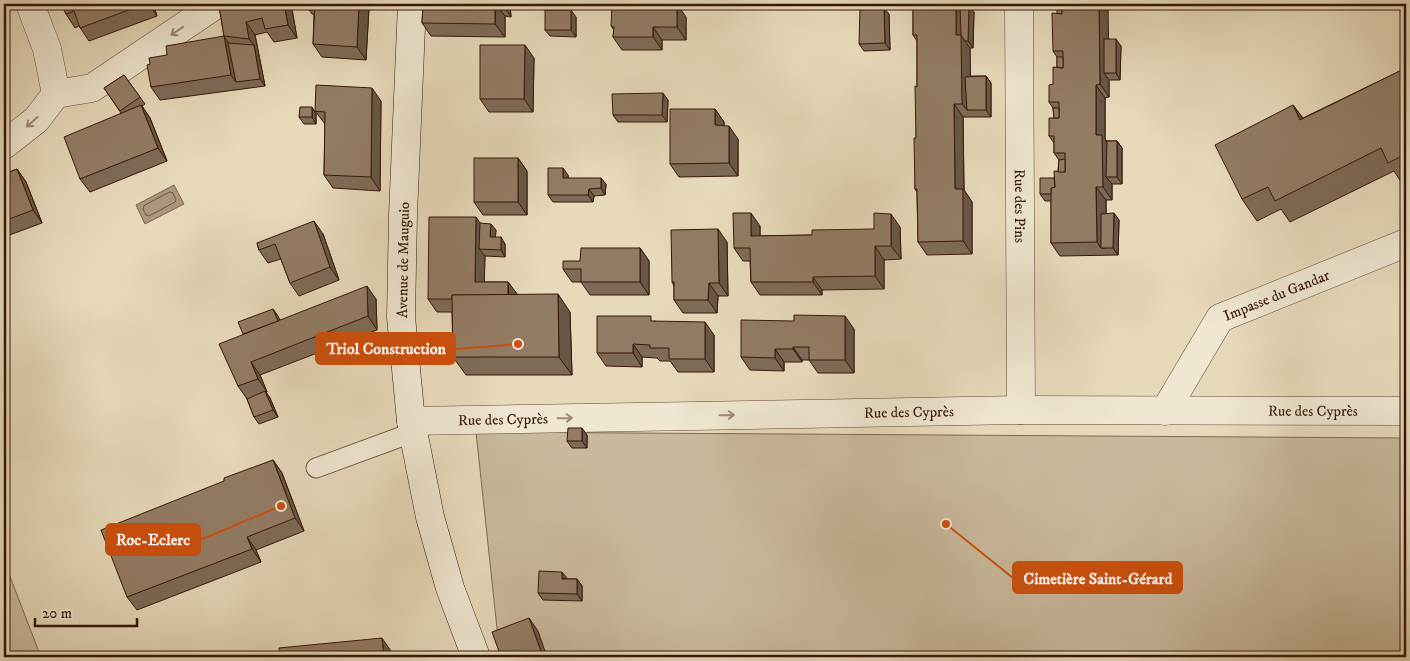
<svg xmlns="http://www.w3.org/2000/svg" width="1410" height="661" font-family="'IM FELL DW Pica',serif">
<style>
.green{fill:#c9b99c;stroke:#806852}
.water{fill:#ab977e;stroke:#7d634f}
.lines{fill:none;stroke-linecap:round;stroke-linejoin:round}
.shore{stroke:#715644;stroke-width:1}
.service-casing{stroke:#634735;stroke-width:21}
.minor-casing{stroke:#634735;stroke-width:29}
.secondary-casing{stroke:#371609;stroke-width:29}
.service{stroke:#efe7d2;stroke-width:19}
.minor{stroke:#efe7d2;stroke-width:28}
.secondary{stroke:#efe7d2;stroke-width:28}
.wall{fill:#7e6b57;stroke:#371609}
.shaded-wall{fill:#675747;stroke:#371609}
.building{fill:#937c65;stroke:#371609}
.oneway{stroke:#9c8978}
.labels{text-anchor:middle;stroke-width:4;stroke-linejoin:round;paint-order:stroke}
.street-label{font-size:15px;fill:#371609;stroke:#efe7d2}
.leader{fill:none;stroke:#cd4f0c;stroke-width:2}
.callout-dot{fill:#cd4f0c;stroke:#efe7d2;stroke-width:2}
.callout{fill:#cd4f0c;stroke:#cd4f0c;stroke-width:2}
.callout-label{font-size:16px;text-anchor:middle;font-weight:bold;fill:#fff}
</style>
<rect width="100%" height="100%" fill="#e7daba"/>
<filter id="stains"><feTurbulence type="fractalNoise" baseFrequency=".004" numOctaves="4"/><feColorMatrix values="0 0 0 0 .2 0 0 0 0 .09 0 0 0 0 .02 0 0 0 .5 -.17"/></filter>
<radialGradient id="worn" r=".72"><stop offset=".6" stop-color="#630" stop-opacity="0"/><stop offset="1" stop-color="#630" stop-opacity=".3"/></radialGradient>
<g class="green">
<polygon points="476,432 1406,438 1406,657 503,657 499,647"/>
<polygon points="4,561 41,657 4,657"/>
</g>
<polygon class="water" points="174,185 184,204 145,224 136,205"/>
<g class="lines">
<polygon class="shore" points="170,192 173,193 176,200 175,202 149,216 146,215 143,209 144,206"/>
<defs>
<polyline id="service" points="316,468 414,432"/>
<g id="minor">
<polyline points="30,4 47,49 56,94"/>
<path id="s1" d="M1019,4L1021,410"/>
<polyline points="4,145 36,120 56,94 92,88 217,4"/>
<path id="s2" d="M1165,411L1220,318L1406,243"/>
<path id="s3" d="M411,421L1021,410L1406,411"/>
</g>
<polyline id="secondary" points="412,4 403,215 401,317 411,421 430,517 450,588 476,657"/>
</defs>
<use href="#service" class="service-casing"/>
<use href="#minor" class="minor-casing"/>
<use href="#secondary" class="secondary-casing"/>
<use href="#service" class="service"/>
<use href="#minor" class="minor"/>
<use href="#secondary" class="secondary"/>
</g>
<g class="wall">
<polygon points="61,4 153,4 157,16 89,41 79,26 75,28 66,14"/>
<polygon points="291,4 297,38 274,42 267,32 255,35 265,86 160,100 151,87 150,64 167,55 224,36 219,6"/>
<polygon points="305,4 366,4 369,8 366,60 322,57 313,44 314,14 312,14"/>
<polygon points="423,4 510,4 511,17 505,16 505,37 431,36 422,23"/>
<polygon points="913,4 965,4 965,5 974,12 973,48 970,48 970,76 986,76 991,83 991,117 963,117 964,190 972,202 972,254 927,255 918,242 917,192 915,189 917,87 917,41 913,35"/>
<polygon points="889,14 890,50 864,51 859,44"/>
<polygon points="576,17 576,37 550,36 545,30"/>
<polygon points="686,17 686,40 662,40 662,50 622,50 613,37 614,30 611,26"/>
<polygon points="1109,39 1121,46 1120,80 1109,80 1109,97 1105,98 1105,139 1107,141 1117,141 1122,148 1122,184 1112,184 1112,200 1106,200 1106,214 1119,220 1118,255 1060,256 1051,243 1051,201 1045,201 1040,194 1054,178 1058,172 1059,160 1054,153 1054,143 1049,136 1054,118 1053,108 1049,102 1057,67 1057,57 1053,51"/>
<polygon points="534,58 533,112 489,112 480,99"/>
<polygon points="1406,68 1406,183 1403,185 1394,171 1290,222 1281,209 1257,221 1242,199 1293,105 1303,118"/>
<polygon points="124,75 145,104 142,106 150,118 167,161 90,192 80,179 121,113 104,88"/>
<polygon points="668,100 667,122 618,122 613,115"/>
<polygon points="381,101 380,191 333,188 324,175 325,124 315,111"/>
<polygon points="715,109 724,122 724,126 738,139 738,176 679,177 670,164"/>
<polygon points="316,114 316,124 304,124 299,117"/>
<polygon points="518,158 527,171 527,215 483,215 474,202"/>
<polygon points="17,169 26,182 42,223 4,237 4,174"/>
<polygon points="568,175 568,178 606,184 605,195 594,196 593,202 553,202 548,195"/>
<polygon points="480,223 496,230 495,237 505,244 505,257 485,256 484,282 508,282 517,295 570,312 572,375 466,375 453,357 452,312 437,312 428,299"/>
<polygon points="760,226 760,236 812,235 900,227 901,259 884,260 884,289 822,290 822,295 760,295 751,282 750,261 743,261 734,248"/>
<polygon points="323,234 339,280 299,296 290,283 281,259 268,263 259,250 257,243"/>
<polygon points="727,242 728,296 718,296 717,313 683,313 674,300 674,286 672,282"/>
<polygon points="640,248 649,261 649,295 590,295 581,282 572,282 563,269 580,261"/>
<polygon points="4,270 8,281 4,283"/>
<polygon points="376,299 377,330 260,375 267,392 266,392 270,398 278,417 259,424 254,417 247,399 238,386 243,334 273,309 280,320"/>
<polygon points="654,321 714,335 714,372 678,372 670,361 660,361 657,358 642,357 642,367 606,366 597,353"/>
<polygon points="854,329 854,373 818,373 809,360 802,360 802,362 784,362 784,371 750,370 741,357"/>
<polygon points="587,435 587,448 572,448 567,441"/>
<polygon points="273,460 282,473 304,531 256,550 261,562 137,610 127,597 224,481"/>
<polygon points="567,579 577,579 582,586 582,601 543,600 538,593"/>
</g>
<g class="shaded-wall">
<polygon points="149,4 153,4 157,16"/>
<polygon points="284,4 291,4 297,38 288,25"/>
<polygon points="359,4 366,4 369,8 366,60 357,47"/>
<polygon points="496,4 505,16 505,37 495,24"/>
<polygon points="502,4 510,4 511,17"/>
<polygon points="677,4 686,17 686,40 677,27"/>
<polygon points="956,4 965,4 965,41 970,48 971,110 967,110 962,104 956,35"/>
<polygon points="1099,4 1108,4 1109,73 1104,73 1109,80 1109,97 1100,84"/>
<polygon points="969,5 974,12 973,48 968,41"/>
<polygon points="884,8 889,14 890,50 885,43"/>
<polygon points="571,10 576,17 576,37 571,30"/>
<polygon points="246,22 255,35 265,86 260,79 254,45 249,39"/>
<polygon points="653,27 662,40 662,50 653,37"/>
<polygon points="224,36 233,50 236,82 231,75"/>
<polygon points="1116,39 1121,46 1120,80 1116,73"/>
<polygon points="525,45 534,58 533,112 524,99"/>
<polygon points="986,76 991,83 991,117 986,110"/>
<polygon points="1096,85 1105,98 1105,139 1111,148 1106,177 1112,184 1112,200 1103,187 1096,135"/>
<polygon points="372,88 381,101 380,191 371,177"/>
<polygon points="663,93 668,100 667,122 662,115"/>
<polygon points="954,104 963,117 964,190 972,202 972,254 963,241 955,189"/>
<polygon points="141,105 150,118 167,161 158,148"/>
<polygon points="1293,105 1309,127 1300,120"/>
<polygon points="312,107 316,114 316,124 312,117"/>
<polygon points="715,109 724,122 724,139 715,125"/>
<polygon points="729,126 738,139 738,176 729,163"/>
<polygon points="1117,141 1122,148 1122,184 1117,177"/>
<polygon points="518,158 527,171 527,215 518,202"/>
<polygon points="563,168 568,175 568,184 563,178"/>
<polygon points="17,169 26,182 42,223 33,210"/>
<polygon points="601,178 606,184 605,195 601,188"/>
<polygon points="1096,187 1106,200 1106,248 1101,248 1097,242"/>
<polygon points="589,189 594,196 593,202 588,195"/>
<polygon points="751,213 760,226 760,249 751,236"/>
<polygon points="1114,213 1119,220 1118,255 1113,248"/>
<polygon points="891,214 900,227 901,259 891,246"/>
<polygon points="476,217 485,230 479,249 485,256 484,295 475,282"/>
<polygon points="314,221 323,234 339,280 330,267"/>
<polygon points="491,224 496,230 495,244 490,237"/>
<polygon points="718,229 727,242 728,296 719,283"/>
<polygon points="501,237 505,244 505,257 501,250"/>
<polygon points="875,246 884,260 884,289 875,276"/>
<polygon points="640,248 649,261 649,295 640,282"/>
<polygon points="4,270 8,281 4,275"/>
<polygon points="813,277 822,290 822,295 813,282"/>
<polygon points="508,282 518,295 509,299"/>
<polygon points="709,283 718,296 717,313 708,300"/>
<polygon points="367,286 376,299 377,330 368,316"/>
<polygon points="558,294 570,312 572,375 559,357"/>
<polygon points="273,309 278,316 286,335 281,328"/>
<polygon points="845,316 854,329 854,373 845,360"/>
<polygon points="705,322 714,335 714,372 705,359"/>
<polygon points="633,344 642,357 642,367 633,353"/>
<polygon points="793,347 802,360 802,362 793,349"/>
<polygon points="775,349 784,362 784,371 775,358"/>
<polygon points="251,362 260,375 267,392 258,379"/>
<polygon points="265,391 270,398 278,417 273,410"/>
<polygon points="582,428 587,435 587,448 582,441"/>
<polygon points="273,460 282,473 304,531 295,518"/>
<polygon points="247,537 256,550 261,562 252,549"/>
<polygon points="562,572 567,578 562,579"/>
<polygon points="577,579 582,586 582,601 577,594"/>
<polygon points="529,618 538,631 547,657 543,657"/>
<polygon points="382,638 391,651 392,657 384,657"/>
</g>
<g class="building">
<polygon points="61,4 145,4 80,28 74,11 66,14"/>
<polygon points="230,4 284,4 288,25 265,29 262,18 246,22 249,39 224,36 219,6"/>
<polygon points="315,4 359,4 357,47 313,44"/>
<polygon points="423,4 495,4 495,24 422,23"/>
<polygon points="677,4 677,27 653,27 653,37 613,37 614,27 611,26 612,5"/>
<polygon points="913,4 956,4 956,35 961,35 962,104 954,104 955,189 963,189 963,241 918,242 917,189 915,189 914,138 916,138 915,86 917,87 917,35 913,35"/>
<polygon points="960,4 969,5 968,41 965,41 961,35"/>
<rect x="1057" y="4" width="5" height="10"/>
<polygon points="1062,4 1099,4 1100,84 1096,85 1096,135 1102,135 1103,187 1096,187 1097,242 1051,243 1051,188 1055,187 1054,171 1065,172 1065,153 1054,153 1054,136 1049,136 1049,118 1059,118 1059,102 1049,102 1049,85 1053,84 1053,67 1063,68 1063,51 1053,51 1052,13 1062,14"/>
<polygon points="860,8 884,8 885,43 859,44"/>
<rect x="545" y="10" width="26" height="20"/>
<polygon points="224,36 231,75 151,87 147,65 150,64 149,58 167,55 166,46"/>
<rect x="1104" y="39" width="12" height="34"/>
<polygon points="228,43 254,45 260,79 236,82"/>
<polygon points="480,45 525,45 524,99 480,99"/>
<polygon points="1057,57 1063,57 1063,68 1057,67"/>
<polygon points="1406,68 1406,154 1388,163 1381,148 1275,201 1268,187 1242,199 1215,145 1293,105 1300,120"/>
<polygon points="124,75 140,97 120,111 104,88"/>
<polygon points="986,76 986,110 967,110 965,77"/>
<polygon points="316,85 372,88 371,177 324,175 325,112 315,111"/>
<polygon points="663,93 662,115 613,115 612,94"/>
<polygon points="141,105 158,148 80,179 64,137"/>
<polygon points="300,107 312,107 312,117 299,117"/>
<polygon points="1053,108 1059,108 1059,118 1054,118"/>
<polygon points="670,109 715,109 715,125 729,126 729,163 670,164"/>
<polygon points="1107,141 1117,141 1117,177 1106,177"/>
<rect x="474" y="158" width="44" height="44"/>
<polygon points="1065,159 1065,172 1058,172 1059,160"/>
<polygon points="548,168 563,168 563,178 601,178 601,188 589,189 588,195 548,195"/>
<polygon points="17,169 33,210 4,221 4,174"/>
<polygon points="1040,178 1054,178 1055,187 1051,188 1051,194 1040,194"/>
<polygon points="733,213 751,213 751,236 812,235 812,230 874,229 874,213 891,214 891,246 875,246 875,276 813,277 813,282 751,282 750,248 734,248"/>
<polygon points="1114,213 1113,248 1101,248 1101,214"/>
<polygon points="429,217 476,217 475,282 508,282 508,295 452,295 452,299 428,299"/>
<polygon points="314,221 330,267 290,283 275,244 259,250 257,243"/>
<polygon points="480,223 491,224 490,237 501,237 501,250 479,249"/>
<polygon points="718,229 719,283 709,283 708,300 674,300 674,282 672,282 671,230"/>
<polygon points="581,248 640,248 640,282 581,282 581,269 563,269 563,261 580,261"/>
<polygon points="367,286 368,316 251,362 258,379 238,386 219,344"/>
<polygon points="558,294 559,357 453,357 452,295"/>
<polygon points="273,309 278,321 243,334 238,322"/>
<polygon points="794,315 845,316 845,360 809,360 809,347 793,347 793,349 775,349 775,358 741,357 741,320 794,321"/>
<polygon points="597,316 651,316 651,321 705,322 705,359 669,359 669,348 650,348 650,345 633,344 633,353 597,353"/>
<polygon points="265,391 273,410 254,417 247,399"/>
<polygon points="568,428 582,428 582,441 567,441"/>
<polygon points="273,460 295,518 247,537 252,549 127,597 101,530 224,481 224,478"/>
<polygon points="539,571 562,572 562,579 577,579 577,594 538,593"/>
<polygon points="529,618 543,657 501,657 492,632"/>
<polygon points="382,638 384,657 280,657 279,648"/>
</g>
<defs><path id="oneway-shaft" d="M-6 0H5M1.5-3L5.5 0L1.5 3" fill="none" stroke-width="1.6" stroke-linecap="round" stroke-linejoin="round" transform="scale(1.25)"/></defs>
<g class="oneway">
<use href="#oneway-shaft" transform="translate(177 31) rotate(146)"/>
<use href="#oneway-shaft" transform="translate(32 122) rotate(138)"/>
<use href="#oneway-shaft" transform="translate(727 415) rotate(-1)"/>
<use href="#oneway-shaft" transform="translate(565 418) rotate(-1)"/>
</g>
<g class="labels">
<g class="street-label">
<text dy="5" stroke="none"><textPath href="#s1" startOffset="202">Rue des Pins</textPath></text>
<text transform="translate(403 260) rotate(-89)" y="5">Avenue de Mauguio</text>
<text dy="5" stroke="none"><textPath href="#s2" startOffset="169">Impasse du Gandar</textPath></text>
<text dy="5" stroke="none"><textPath href="#s3" startOffset="902">Rue des Cyprès</textPath></text>
<text dy="5" stroke="none"><textPath href="#s3" startOffset="498">Rue des Cyprès</textPath></text>
<text dy="5" stroke="none"><textPath href="#s3" startOffset="92">Rue des Cyprès</textPath></text>
</g>
</g>
<path class="leader" d="M518 344L455 349M281 506L200 540M946 524L1013 578"/>
<g class="callout-dot">
<circle cx="518" cy="344" r="5"/>
<circle cx="281" cy="506" r="5"/>
<circle cx="946" cy="524" r="5"/>
</g>
<g class="callout">
<rect x="316" y="333" width="139" height="31" rx="5"/>
<rect x="106" y="524" width="94" height="31" rx="5"/>
<rect x="1013" y="562" width="169" height="31" rx="5"/>
</g>
<g class="callout-label">
<text x="386" y="354">Triol Construction</text>
<text x="153" y="545">Roc-Eclerc</text>
<text x="1098" y="584">Cimetière Saint-Gérard</text>
</g>
<rect width="1410" height="661" fill="none" stroke="#e7daba" stroke-width="20"/>
<rect x="5" y="5" width="1400" height="651" fill="none" stroke="#371609" stroke-width="2.5"/>
<rect x="10" y="10" width="1390" height="641" fill="none" stroke="#371609"/>
<path d="M35 618v8h102v-8" fill="none" stroke="#371609" stroke-width="2.5"/>
<text x="42" y="618" font-size="15" fill="#371609" stroke="#efe7d2" stroke-width="4" paint-order="stroke">20 m</text>
<rect width="100%" height="100%" filter="url(#stains)"/>
<rect width="100%" height="100%" fill="url(#worn)"/>
</svg>
